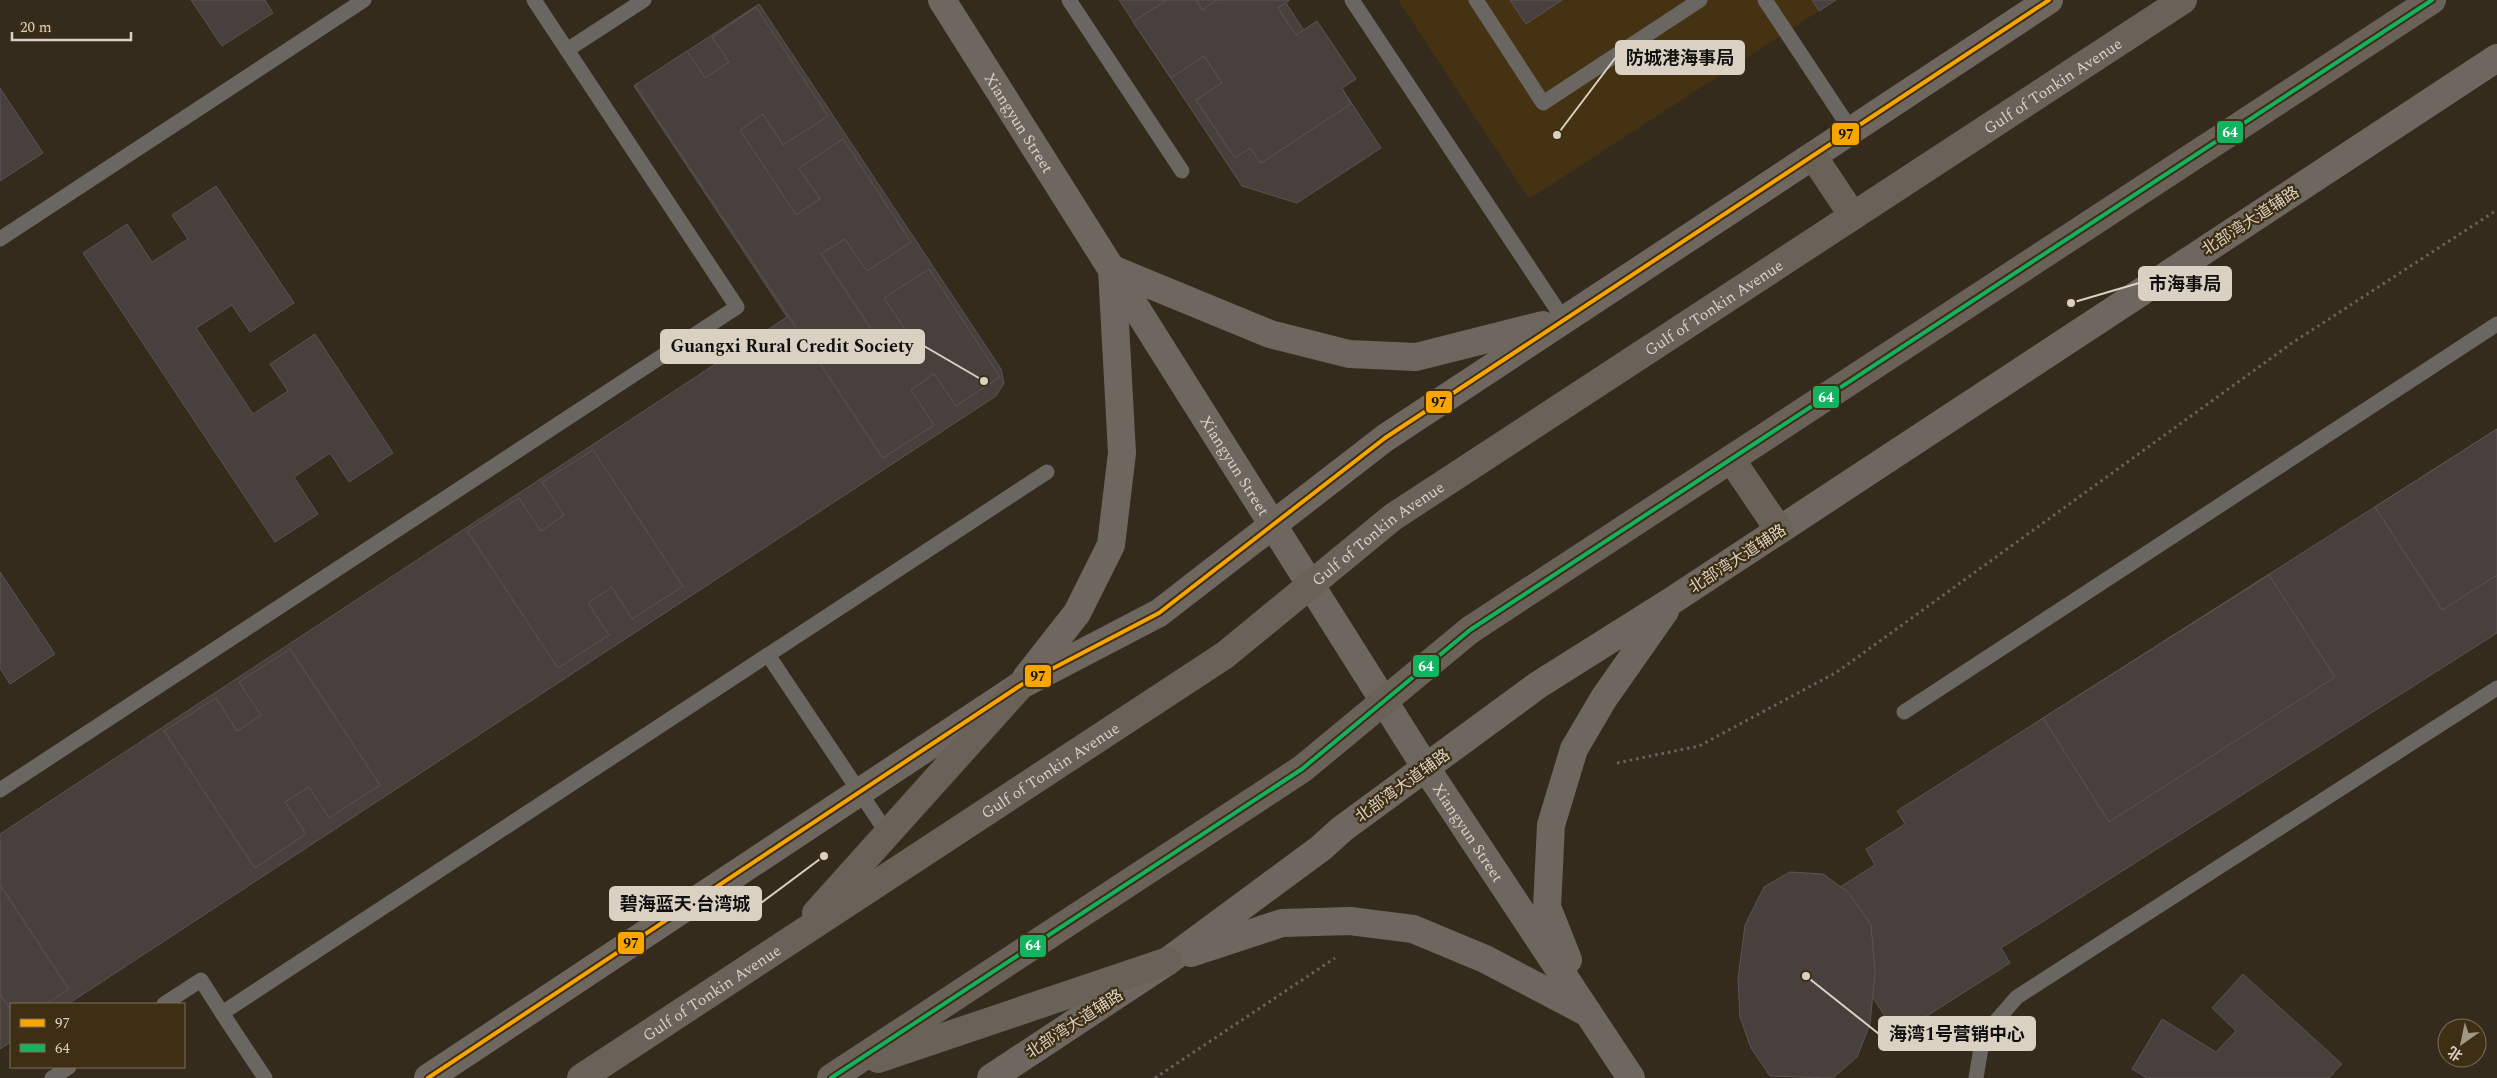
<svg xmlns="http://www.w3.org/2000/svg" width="2497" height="1078" font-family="Spectral,'Noto Sans SC',serif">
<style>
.built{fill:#443213}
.building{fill:#47403d;stroke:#5c5452}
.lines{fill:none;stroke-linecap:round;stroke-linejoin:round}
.path{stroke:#69635d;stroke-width:3;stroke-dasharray:2.5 4;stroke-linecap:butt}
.lane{stroke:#6a6661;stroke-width:15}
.secondary{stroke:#6e6760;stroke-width:28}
.highway{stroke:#6a6258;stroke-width:28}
.bus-1-casing{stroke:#3d2e14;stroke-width:8}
.bus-2-casing{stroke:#3d2e14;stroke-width:8}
.bus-1{stroke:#f7a600;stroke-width:4}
.bus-2{stroke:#13b361;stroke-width:4}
.labels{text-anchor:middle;stroke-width:4.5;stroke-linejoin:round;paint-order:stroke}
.street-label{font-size:16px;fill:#dbd1c3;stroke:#3d2e14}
.leader{fill:none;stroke:#dbd1c3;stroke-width:2}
.callout-dot{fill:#dbd1c3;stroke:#3d2e14;stroke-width:2}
.callout{fill:#dbd1c3;stroke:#dbd1c3;stroke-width:2}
.callout-label{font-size:18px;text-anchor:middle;font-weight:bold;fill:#111}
.line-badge{stroke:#3d2e14;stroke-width:2}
.badge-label{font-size:14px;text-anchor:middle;font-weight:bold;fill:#fff}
.pale-badge-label{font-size:14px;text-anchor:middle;font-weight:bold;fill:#111}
</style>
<rect width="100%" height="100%" fill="#342b1d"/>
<polygon class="built" points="1398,0 1836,0 1529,199"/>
<g class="building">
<polygon points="191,0 265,0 273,13 222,46"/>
<polygon points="1119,0 1284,0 1381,148 1297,203 1242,186"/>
<polygon points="1167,0 1196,0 1202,10 1217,0 1290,0 1278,8 1296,35 1317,21 1356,79 1342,88 1351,104 1261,163 1250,148 1235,158 1196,100 1222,83 1204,56 1171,78 1133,22"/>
<polygon points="1510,0 1562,0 1526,24"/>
<polygon points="1812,0 1836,0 1819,11"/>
<polygon points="759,4 1001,369 1004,383 996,396 68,1004 11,1004 11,1042 0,1049 0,834 787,317 634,86"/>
<polygon points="756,7 828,116 783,145 763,114 740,130 796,215 820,199 799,168 843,139 911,242 867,271 845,239 821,254 881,344 905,329 884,298 929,269 1000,377 956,406 934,374 911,390 934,425 883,458 635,85 687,51 705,78 729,62 712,37"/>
<polygon points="0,88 43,153 0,181"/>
<polygon points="216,186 294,303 250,332 232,305 196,328 253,414 288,391 270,364 315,334 393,453 349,482 330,453 294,477 318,514 275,542 83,253 127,224 152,262 188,239 172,215"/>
<polygon points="2497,429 2497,633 2001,948 2010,963 1897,1035 1813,904 1875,865 1866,849 1905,824 1897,811"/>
<polygon points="2497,429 2497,575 2442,610 2375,507"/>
<polygon points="593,450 683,586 632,619 612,587 588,603 609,635 558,668 467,531 519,498 541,531 564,515 542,482"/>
<polygon points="0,572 55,654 10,684 0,668"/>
<polygon points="2269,575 2335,677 2109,822 2043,718"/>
<polygon points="290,649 380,785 329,818 309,787 285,802 306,834 255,868 164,731 216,698 237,731 261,715 239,682"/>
<polygon points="1790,872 1823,874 1849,893 1871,925 1875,972 1870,1024 1857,1057 1833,1078 1770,1076 1751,1048 1740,1017 1738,979 1745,925 1764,887"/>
<polygon points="0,885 69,989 46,1004 11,1004 11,1011 0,994"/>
<polygon points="2243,974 2342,1064 2329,1078 2147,1078 2132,1069 2162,1019 2216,1052 2236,1031 2212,1008"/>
</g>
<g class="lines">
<g class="path">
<polyline points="1617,763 1699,746 1837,672 2292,343 2497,210"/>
<polyline points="1155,1078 1335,958"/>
</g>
<g class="lane">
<polyline points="1069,0 1182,171"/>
<polyline points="1352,0 1564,320"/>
<polyline points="1476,0 1543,103 1700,0"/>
<polyline points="1765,0 1851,130"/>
<polyline points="567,50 644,0"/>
<polyline points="0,239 364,0"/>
<polyline points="768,655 887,833"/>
<polyline points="1904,712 2497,324"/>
<polyline points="0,790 737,307 534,0"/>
<polyline points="164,1004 201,980 222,1013"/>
<polyline points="52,1078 69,1067"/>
<polyline points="265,1078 222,1013 1047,472"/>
<polyline points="1976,1078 1983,1036 2017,997 2497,688"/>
</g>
<g class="secondary">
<path id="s1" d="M942,0L1426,768L1631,1078"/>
<polyline points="1026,678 1077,613 1111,545 1122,453 1112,269 1270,334 1349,354 1416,357 1543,325"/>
<polyline points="1191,953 1282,923 1350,921 1413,929 1485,959 1588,1013"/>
<polyline points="1568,960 1547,907 1551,825 1574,749 1604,698 1665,611"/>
<polyline points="428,1078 1021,685 1159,613 1385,438 2049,0"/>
<polyline points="991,1078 1168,961 1321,848 1342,829 1538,685 1673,600 2497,58"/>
</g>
<g class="highway">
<polyline points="1813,156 1853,216"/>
<polyline points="1731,459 1779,530"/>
<polyline points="816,913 1021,685"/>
<polyline points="878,1059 1168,961"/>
<path id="s2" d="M581,1078L1225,655L1393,517L2183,0"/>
<polyline points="831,1078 1302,769 1470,630 2432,0"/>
</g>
<defs>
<polyline id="bus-1" points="428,1078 1021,685 1159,613 1385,438 2049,0"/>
<polyline id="bus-2" points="831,1078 1302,769 1470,630 2432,0"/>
</defs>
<use href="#bus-1" class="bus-1-casing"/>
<use href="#bus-2" class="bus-2-casing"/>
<use href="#bus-1" class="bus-1"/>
<use href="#bus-2" class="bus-2"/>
</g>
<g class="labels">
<g class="street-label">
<text dy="6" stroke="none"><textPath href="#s2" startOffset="1776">Gulf of Tonkin Avenue</textPath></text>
<text dy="6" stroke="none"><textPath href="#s1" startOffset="145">Xiangyun Street</textPath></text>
<text transform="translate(2250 220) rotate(-33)" y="6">北部湾大道辅路</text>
<text dy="6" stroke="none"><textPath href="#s2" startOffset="1371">Gulf of Tonkin Avenue</textPath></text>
<text dy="6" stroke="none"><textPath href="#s1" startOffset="550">Xiangyun Street</textPath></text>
<text dy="6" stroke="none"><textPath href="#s2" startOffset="966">Gulf of Tonkin Avenue</textPath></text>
<text transform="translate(1737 558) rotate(-33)" y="6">北部湾大道辅路</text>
<text dy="6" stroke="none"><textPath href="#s2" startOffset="561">Gulf of Tonkin Avenue</textPath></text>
<text transform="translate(1402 785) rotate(-36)" y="6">北部湾大道辅路</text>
<text dy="6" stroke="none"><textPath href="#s1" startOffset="985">Xiangyun Street</textPath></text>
<text dy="6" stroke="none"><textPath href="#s2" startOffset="156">Gulf of Tonkin Avenue</textPath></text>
<text transform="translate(1074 1023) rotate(-33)" y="6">北部湾大道辅路</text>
</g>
</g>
<path class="leader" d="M1557 135L1616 57M2071 303L2139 283M984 381L924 346M824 856L761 903M1806 976L1879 1034"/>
<g class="callout-dot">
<circle cx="1557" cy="135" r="5"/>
<circle cx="2071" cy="303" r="5"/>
<circle cx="984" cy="381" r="5"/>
<circle cx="824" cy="856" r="5"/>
<circle cx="1806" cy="976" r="5"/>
</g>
<g class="callout">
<rect x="1616" y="41" width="128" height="33" rx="5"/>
<rect x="2139" y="267" width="92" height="33" rx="5"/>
<rect x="661" y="330" width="263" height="33" rx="5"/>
<rect x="610" y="887" width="151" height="33" rx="5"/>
<rect x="1879" y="1017" width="156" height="33" rx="5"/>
</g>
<g class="callout-label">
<text x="1680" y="64">防城港海事局</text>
<text x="2185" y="290">市海事局</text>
<text x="792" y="352">Guangxi Rural Credit Society</text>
<text x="685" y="910">碧海蓝天·台湾城</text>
<text x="1957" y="1040">海湾1号营销中心</text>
</g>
<g class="line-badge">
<rect x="2216" y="120" width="28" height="24" rx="5" fill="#13b361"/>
<rect x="1831" y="122" width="29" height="24" rx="5" fill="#f7a600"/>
<rect x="1812" y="385" width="28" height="24" rx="5" fill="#13b361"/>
<rect x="1425" y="390" width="28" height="24" rx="5" fill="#f7a600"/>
<rect x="1412" y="654" width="28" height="24" rx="5" fill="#13b361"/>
<rect x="1024" y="664" width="28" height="24" rx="5" fill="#f7a600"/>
<rect x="617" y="931" width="28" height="24" rx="5" fill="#f7a600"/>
<rect x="1019" y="934" width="28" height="24" rx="5" fill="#13b361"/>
</g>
<g class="badge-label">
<text x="2230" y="137">64</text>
<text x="1826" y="402">64</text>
<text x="1426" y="671">64</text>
<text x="1033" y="950">64</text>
</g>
<g class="pale-badge-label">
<text x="1846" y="139">97</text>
<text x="1439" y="407">97</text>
<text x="1038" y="681">97</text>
<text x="631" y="948">97</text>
</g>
<rect x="10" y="1003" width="175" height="65" fill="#3d2e14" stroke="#7c6f5a"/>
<rect x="20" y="1019" width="25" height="8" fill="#f7a600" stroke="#7c6f5a"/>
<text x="55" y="1028" font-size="15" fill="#dbd1c3">97</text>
<rect x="20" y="1044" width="25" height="8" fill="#13b361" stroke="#7c6f5a"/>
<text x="55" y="1053" font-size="15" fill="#dbd1c3">64</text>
<g transform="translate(2462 1043) rotate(213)"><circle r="24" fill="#3d2e14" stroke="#7c6f5a"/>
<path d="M0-4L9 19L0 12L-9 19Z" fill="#a19789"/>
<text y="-8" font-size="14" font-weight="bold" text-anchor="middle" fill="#dbd1c3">北</text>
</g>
<path d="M12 32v8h119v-8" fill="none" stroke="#dbd1c3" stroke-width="2.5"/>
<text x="20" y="32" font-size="15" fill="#dbd1c3" stroke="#3d2e14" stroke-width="4" paint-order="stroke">20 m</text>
</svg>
